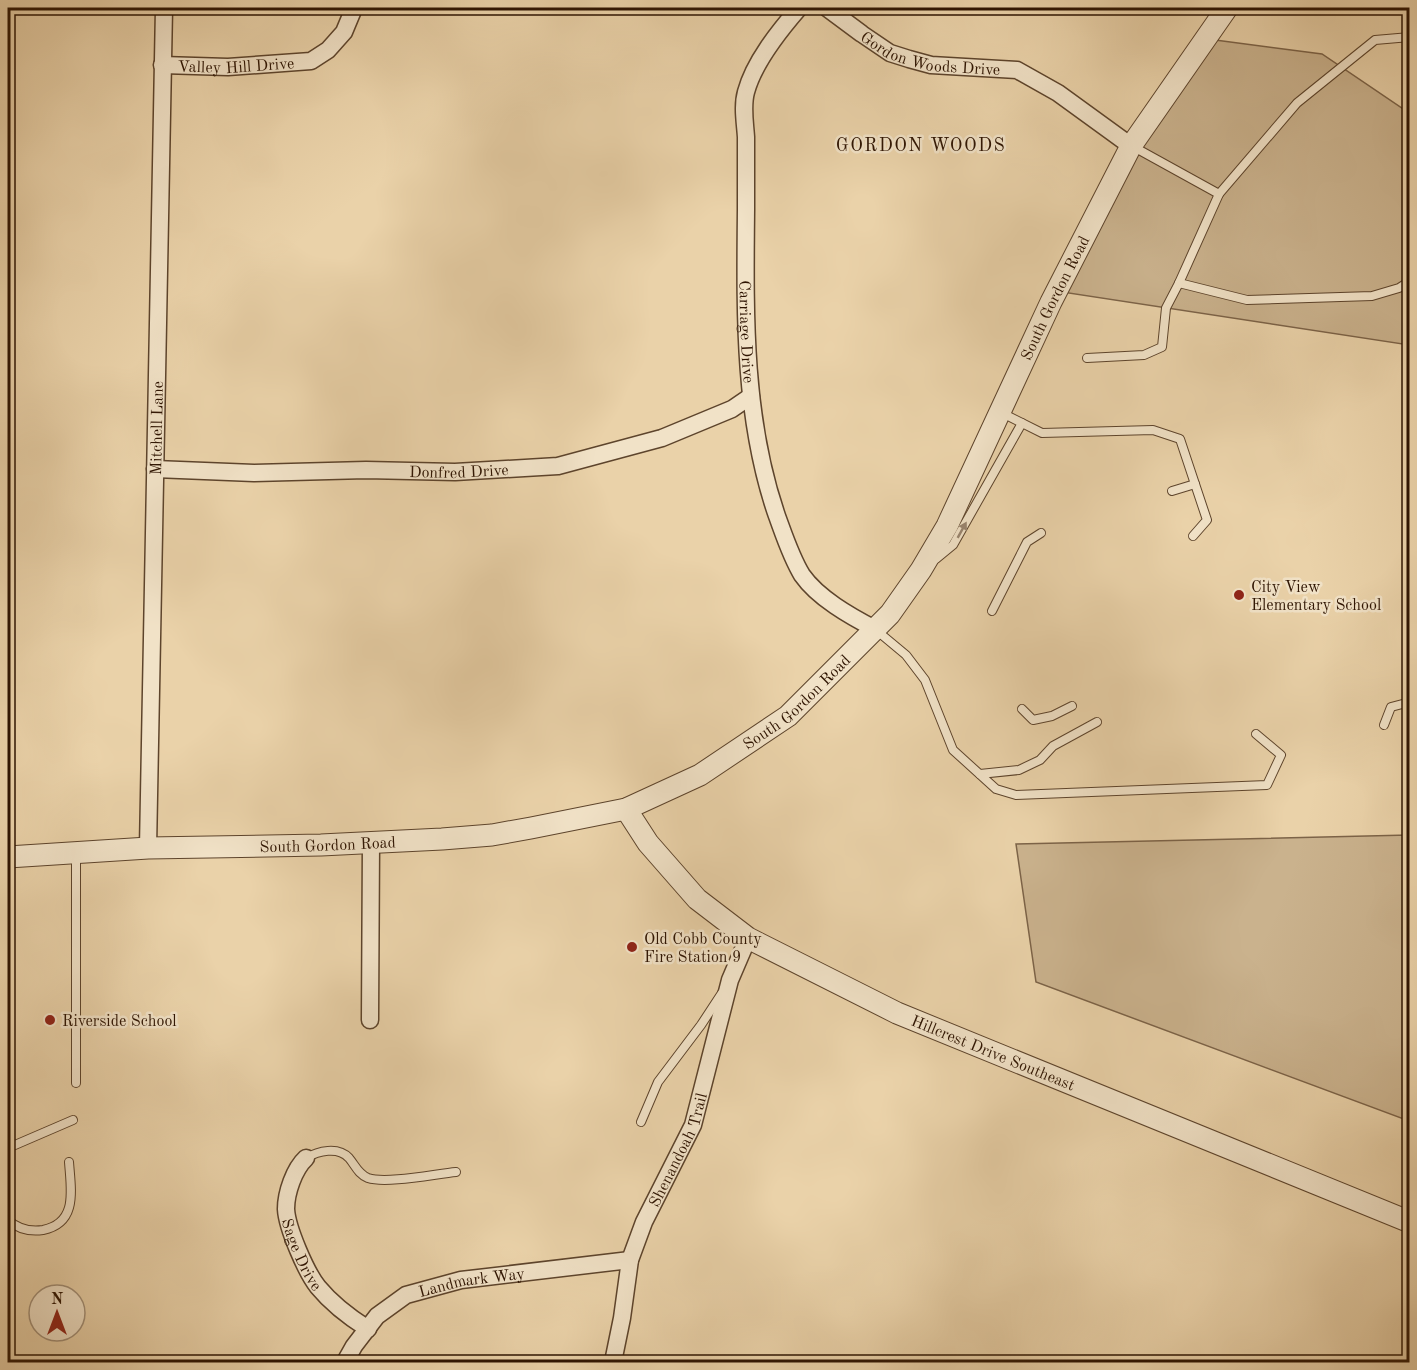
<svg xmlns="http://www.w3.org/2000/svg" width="1417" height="1370" font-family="'Old Standard TT',serif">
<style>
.green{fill:#cab28d;stroke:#7c6348;stroke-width:1.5}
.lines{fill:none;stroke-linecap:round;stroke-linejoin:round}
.service-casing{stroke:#5d442c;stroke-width:10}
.minor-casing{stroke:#5d442c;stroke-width:19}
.tertiary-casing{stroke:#5d442c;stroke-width:23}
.service{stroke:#f1e2c7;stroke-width:8}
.minor{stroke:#f1e2c7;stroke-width:16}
.tertiary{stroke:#f1e2c7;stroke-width:21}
.oneway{fill:#99856e}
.poi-dot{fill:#8f2418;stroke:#f1e2c7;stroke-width:2}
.labels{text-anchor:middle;stroke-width:5;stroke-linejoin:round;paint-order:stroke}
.street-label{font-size:16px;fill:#2e1402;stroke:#f1e2c7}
.poi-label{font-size:16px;fill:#2e1402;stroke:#f1e2c7;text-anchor:start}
.neighbourhood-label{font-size:18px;letter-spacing:1.5px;fill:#2e1402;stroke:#f1e2c7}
</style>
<rect width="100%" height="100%" fill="#ead2a9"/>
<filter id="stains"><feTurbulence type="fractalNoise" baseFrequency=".00333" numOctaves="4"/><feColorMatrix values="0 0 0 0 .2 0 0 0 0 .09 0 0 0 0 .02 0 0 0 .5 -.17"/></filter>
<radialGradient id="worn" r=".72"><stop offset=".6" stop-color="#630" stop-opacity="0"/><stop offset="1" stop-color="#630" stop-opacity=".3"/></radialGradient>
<g class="green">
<polygon points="1200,38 1322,54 1409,113 1409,345 1062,292"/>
<polygon points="1409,835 1409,1121 1036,982 1016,844"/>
</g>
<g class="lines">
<defs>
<g id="service">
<polyline points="1410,37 1375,40 1297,103 1219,194 1179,283 1247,300 1372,296 1399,288 1410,281"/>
<polyline points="1132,146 1219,194"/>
<polyline points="1087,358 1144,355 1162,347 1166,308 1179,283"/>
<polyline points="1000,412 1042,433 1153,430 1180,439 1207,520 1193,536"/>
<polyline points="1172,491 1195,484"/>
<polyline points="936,559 953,545 1022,423"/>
<polyline points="992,611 1027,542 1041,533"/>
<polyline points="876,630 906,655 925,680 953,750 996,789 1016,795 1267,785 1281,755 1256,734"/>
<polyline points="1022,709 1033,720 1052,716 1072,706"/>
<polyline points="1384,725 1391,707 1410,702"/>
<polyline points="980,774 1019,770 1040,760 1053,746 1097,722"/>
<polyline points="76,853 76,1083"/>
<polyline points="641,1122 658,1082 701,1025 722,993"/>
<polyline points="8,1148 73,1120"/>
<path d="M306,1158C318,1151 338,1146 349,1158C355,1165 358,1174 368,1178C386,1184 435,1174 456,1172"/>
<path d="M8,1220C18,1229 29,1232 43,1230C78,1223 71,1190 69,1162"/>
</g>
<g id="minor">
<path id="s1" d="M799,8C779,31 754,62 746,92C742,106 745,122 746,137C746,161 746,186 746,210C745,313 743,418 777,516C784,535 791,557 802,575C818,598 850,616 875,629"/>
<path id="s2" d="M827,8L862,34L890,53L909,59L931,65L1017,70L1058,93L1131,146"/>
<path id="s3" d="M162,65L228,67L311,61L328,50L344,32L354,8"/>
<path id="s4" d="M155,469L254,473L366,470L455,472L558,466L662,438L732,409L751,396"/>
<path id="s5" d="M148,848L164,8"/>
<polyline points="370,1020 371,842"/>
<path id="s6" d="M306,1158C294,1169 286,1193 286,1209C287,1228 306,1272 318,1287C332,1304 349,1317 368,1329"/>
<path id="s7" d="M345,1362L354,1346L377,1316L406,1295L461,1280L630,1260"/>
<path id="s8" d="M613,1362L622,1318L630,1260L644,1222L693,1125L730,980L748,938"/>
</g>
<g id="tertiary">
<path id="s9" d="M626,809L648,843L697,899L748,938L897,1013L1410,1222"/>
<path id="s10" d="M8,857L148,848L321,845L442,839L492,835L531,828L626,809L700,775L788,716L890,614L921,570L947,526L1051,302L1131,146L1227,8"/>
</g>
</defs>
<use href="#service" class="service-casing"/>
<use href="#minor" class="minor-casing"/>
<use href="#tertiary" class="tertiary-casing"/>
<use href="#service" class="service"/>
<use href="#minor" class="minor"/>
<use href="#tertiary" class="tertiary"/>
</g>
<defs><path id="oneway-solid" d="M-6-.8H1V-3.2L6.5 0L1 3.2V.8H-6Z" transform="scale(1.5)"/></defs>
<use class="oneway" href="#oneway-solid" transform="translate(962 530) rotate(-61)"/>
<g class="poi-dot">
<circle cx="1239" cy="595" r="6"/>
<circle cx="632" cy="947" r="6"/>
<circle cx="50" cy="1020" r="6"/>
</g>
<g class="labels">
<g class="street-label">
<text dy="6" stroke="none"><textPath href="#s2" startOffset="117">Gordon Woods Drive</textPath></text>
<text dy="6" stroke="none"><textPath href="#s3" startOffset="74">Valley Hill Drive</textPath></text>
<text dy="6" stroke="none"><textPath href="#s10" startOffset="1310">South Gordon Road</textPath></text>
<text dy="6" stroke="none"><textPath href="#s1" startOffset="340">Carriage Drive</textPath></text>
<text dy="6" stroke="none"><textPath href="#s5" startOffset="420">Mitchell Lane</textPath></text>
<text dy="6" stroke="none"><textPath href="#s4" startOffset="304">Donfred Drive</textPath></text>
<text dy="6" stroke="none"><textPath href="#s10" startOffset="824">South Gordon Road</textPath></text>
<text dy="6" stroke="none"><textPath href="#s10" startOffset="320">South Gordon Road</textPath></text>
<text dy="6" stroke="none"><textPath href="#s9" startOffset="450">Hillcrest Drive Southeast</textPath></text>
<text dy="6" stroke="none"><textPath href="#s8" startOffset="224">Shenandoah Trail</textPath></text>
<text dy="6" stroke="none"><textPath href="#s6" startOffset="104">Sage Drive</textPath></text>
<text dy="6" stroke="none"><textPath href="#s7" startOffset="159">Landmark Way</textPath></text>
</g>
<g class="poi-label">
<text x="1251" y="592">City View<tspan x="1251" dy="18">Elementary School</tspan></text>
<text x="644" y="944">Old Cobb County<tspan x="644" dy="18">Fire Station 9</tspan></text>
<text x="62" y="1026">Riverside School</text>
</g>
<g class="neighbourhood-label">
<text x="921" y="151">GORDON WOODS</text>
</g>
</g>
<rect width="1417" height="1370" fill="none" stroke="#ead2a9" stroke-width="30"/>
<rect x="9" y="9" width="1399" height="1352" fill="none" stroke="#2e1402" stroke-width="3"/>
<rect x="15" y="15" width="1387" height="1340" fill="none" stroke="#2e1402" stroke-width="1.5"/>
<g transform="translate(57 1313)"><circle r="28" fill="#f1e2c7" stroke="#a39078" stroke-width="1.5"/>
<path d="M0-4.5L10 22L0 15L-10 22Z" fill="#8f2418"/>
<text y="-9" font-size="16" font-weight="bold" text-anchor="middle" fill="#2e1402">N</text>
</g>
<rect width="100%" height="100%" filter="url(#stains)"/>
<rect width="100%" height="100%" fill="url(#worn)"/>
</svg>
